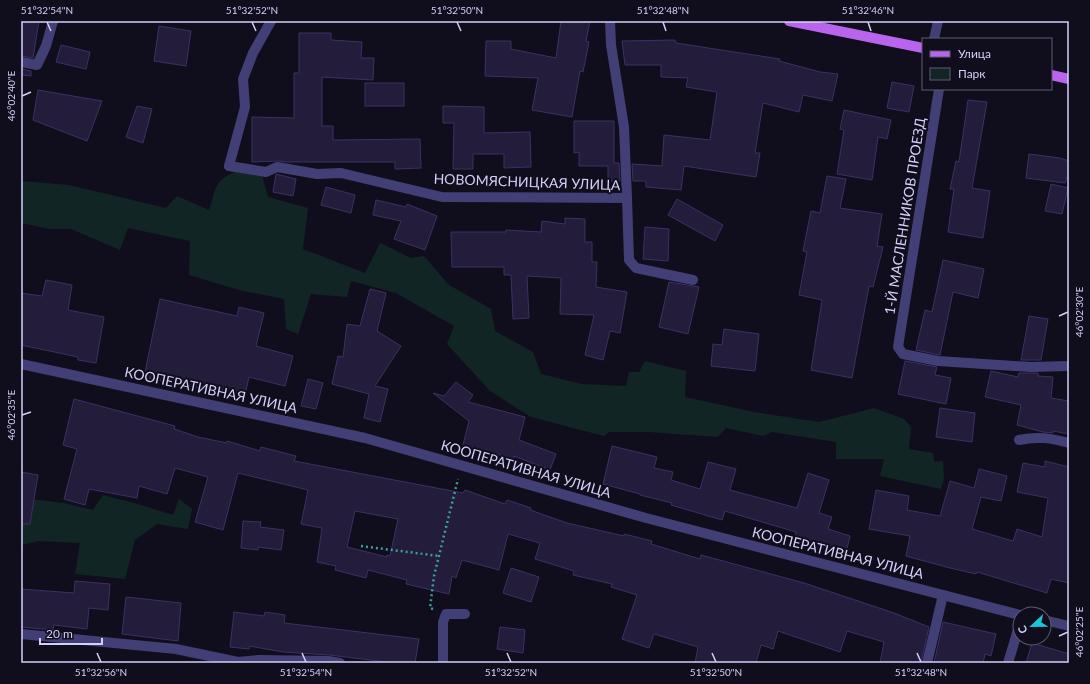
<svg xmlns="http://www.w3.org/2000/svg" width="1090" height="684" font-family="Lato,sans-serif">
<style>
.green{fill:#122525}
.building{fill:#231c3b;stroke:#3b3164;fill-rule:evenodd}
.lines{fill:none;stroke-linecap:round;stroke-linejoin:round}
.path{stroke:#3ba19b;stroke-width:2.5;stroke-dasharray:2 3;stroke-linecap:butt}
.service{stroke:#413f76;stroke-width:10}
.minor{stroke:#413f76;stroke-width:10}
.primary{stroke:#b964ec;stroke-width:10}
.ticks{fill:none;stroke:#d4cff9;stroke-width:1.5}
.labels{text-anchor:middle;stroke-width:4;stroke-linejoin:round;paint-order:stroke}
.street-label{font-size:14px;fill:#d4cff9;stroke:#100e1c}
.neatline{fill:none;stroke:#d4cff9;stroke-width:1.5}
.ticks-label{font-size:10px;text-anchor:middle;fill:#d4cff9}
</style>
<rect width="100%" height="100%" fill="#100e1c"/>
<g class="green">
<path d="M235,172L262,175L268,197L308,208L303,249L365,273L380,243L411,258L424,256L449,285L491,309L495,331L533,352L541,374L582,384L626,386L629,372H639L645,361L686,371L685,397L754,412L819,422L874,408L904,419L911,427L909,449L933,453L934,462L943,461L944,479L941,489L880,476L884,459H836V442L772,432L763,436L726,428L718,437L649,432H609L604,436L531,417L490,391L447,344L454,326L396,293L351,281L347,297L311,294L298,334L286,329L284,299L239,290L189,275L190,241L128,228L120,250L71,229H50L21,223V181L69,185L166,208L177,196L209,210C216,191 213,180 235,172Z"/>
<polygon points="103,495 141,505 173,515 179,499 192,509 188,529 157,524 135,540 125,579 75,574 80,543 39,541 21,545 21,498 64,503 93,510"/>
</g>
<g class="building">
<polygon points="21,21 39,21 33,58 21,56"/>
<polygon points="561,21 590,21 586,41 589,42 583,72 580,71 572,117 532,110 538,78 485,76 486,41 511,41 511,49 556,58"/>
<polygon points="159,26 191,31 186,66 154,61"/>
<polygon points="299,33 331,33 331,40 362,42 361,58 374,58 373,80 322,77 322,126 333,126 333,140 420,139 421,168 395,169 395,162 287,162 278,161 252,162 252,117 294,118 294,73 299,73"/>
<polygon points="675,40 676,43 780,59 779,61 820,72 838,74 832,101 803,95 799,112 763,103 755,153 760,153 756,177 684,166 681,190 646,187 646,181 633,181 632,164 662,166 664,135 710,140 717,92 686,87 688,78 661,77 661,65 625,65 622,41"/>
<polygon points="61,45 90,52 86,69 56,62"/>
<polygon points="21,69 31,71 31,76 21,75"/>
<polygon points="892,82 914,86 909,112 887,108"/>
<rect x="365" y="83" width="39" height="23"/>
<polygon points="38,90 102,101 87,141 33,120"/>
<polygon points="968,100 987,102 972,188 990,191 983,238 948,232 954,189 950,189 956,161 959,162"/>
<polygon points="137,106 152,109 143,143 126,137"/>
<polygon points="443,106 484,107 484,133 530,132 531,167 504,168 504,154 473,154 473,169 453,169 454,123 443,123"/>
<polygon points="844,110 891,120 887,139 878,137 872,180 837,174 844,130 840,129"/>
<polygon points="574,121 614,121 614,163 619,163 620,181 608,181 608,166 579,166 579,152 574,153"/>
<polygon points="1029,154 1060,158 1069,161 1069,171 1065,183 1026,178"/>
<polygon points="276,174 296,179 293,196 273,192"/>
<polygon points="827,176 846,179 840,208 882,214 877,246 883,247 873,287 869,286 852,378 811,370 822,300 799,295 807,252 803,251 811,211 820,213"/>
<polygon points="1051,184 1068,188 1062,214 1045,211"/>
<polygon points="326,187 355,195 351,213 321,205"/>
<polygon points="677,199 723,225 715,241 668,215"/>
<polygon points="376,200 406,207 407,204 437,216 425,250 394,239 401,221 373,215"/>
<polygon points="565,218 585,219 585,242 592,242 592,262 597,262 596,287 627,292 620,333 610,331 603,360 585,355 594,315 560,314 561,278 527,276 529,318 513,319 511,275 504,275 504,267 452,267 451,232 506,232 506,230 541,232 542,221 565,224"/>
<polygon points="645,227 669,229 668,261 643,259"/>
<polygon points="943,260 984,269 978,298 953,292 940,355 916,350 925,310 932,312"/>
<polygon points="46,280 72,285 68,310 104,317 96,363 78,360 78,357 21,345 21,293 42,296"/>
<polygon points="669,282 699,287 688,334 659,327"/>
<polygon points="370,289 386,293 377,331 401,346 375,386 388,389 380,422 364,418 369,394 332,384 338,356 343,357 347,324 360,326"/>
<polygon points="160,299 237,316 239,307 264,313 256,346 293,356 285,386 249,377 245,395 208,386 207,390 144,377"/>
<polygon points="1029,316 1048,319 1041,360 1021,360"/>
<polygon points="724,329 759,334 755,371 711,366 713,344 722,345"/>
<polygon points="905,361 937,367 935,375 951,378 946,404 898,394"/>
<polygon points="991,371 1018,377 1019,373 1038,373 1038,376 1053,377 1051,398 1069,401 1069,434 1053,431 1053,433 1043,432 1017,425 1021,405 985,397"/>
<polygon points="308,379 323,383 316,409 301,406"/>
<polygon points="456,382 473,395 468,402 525,417 519,440 556,454 550,470 514,456 514,459 463,445 469,421 433,393 444,396"/>
<path d="M74,399L175,426L174,429L198,437L227,443V441L260,451L261,447L296,456L294,461L463,493L465,490L505,504L507,500L531,508L530,510L567,523L624,536V534L652,541L651,544L700,559L701,555L804,583L894,613L929,627L921,663H880L884,642L847,631L840,652L778,631L773,649L761,645L756,663H695L698,647L654,634L649,648L622,639L637,595L611,587L612,584L573,575L574,571L535,559L540,543L508,534L499,570L462,560L456,578L452,576L449,594L406,584L407,580L368,570L366,578L335,570L336,566L317,562L322,528L301,524L308,490L238,473L223,530L195,522L208,477L175,468L167,494L139,486L137,498L89,489L85,505L64,499L77,449L63,445ZM355,511L398,519L390,556L387,555V557L347,547Z"/>
<polygon points="940,408 975,413 972,442 936,437"/>
<polygon points="612,446 657,457 654,468 673,472 671,480 700,489 708,462 736,469 730,490 797,508 808,473 829,480 819,513 832,517 828,529 850,536 846,553 794,540 796,532 725,511 722,520 671,505 672,503 640,495 640,494 603,484"/>
<polygon points="1045,461 1069,467 1069,583 1051,579 1047,593 977,572 976,574 950,568 906,556 910,536 869,529 876,490 909,496 907,510 940,516 950,481 974,488 979,469 1007,476 1001,501 981,497 972,529 1013,541 1017,529 1042,537 1048,498 1017,492 1023,463 1045,467"/>
<polygon points="21,472 38,475 30,524 21,524"/>
<polygon points="243,521 261,522 260,527 284,530 281,550 258,547 258,550 241,548"/>
<polygon points="511,568 539,577 531,602 503,593"/>
<polygon points="75,581 110,584 108,610 89,608 87,629 54,625 53,630 21,627 21,589 74,593"/>
<polygon points="126,597 181,603 178,641 122,634"/>
<polygon points="234,612 264,616 265,612 285,615 284,623 419,639 415,663 396,663 329,655 283,652 249,646 249,649 230,647"/>
<polygon points="943,622 996,634 991,656 985,654 983,663 934,663"/>
<polygon points="500,627 525,630 523,653 497,649"/>
<polygon points="1032,643 1069,654 1069,663 1026,663"/>
</g>
<g class="lines">
<g class="path">
<polyline points="361,546 439,556"/>
<polyline points="433,609 430,608 434,576 458,479"/>
</g>
<g class="service">
<polyline points="934,39 938,21"/>
<polyline points="21,62 37,65 46,46 53,21"/>
<polyline points="229,166 245,107 243,79 253,53 271,21"/>
<polyline points="927,663 943,595"/>
<polyline points="1008,663 1020,623"/>
</g>
<g class="minor">
<polyline points="610,21 611,45 624,127 627,198"/>
<polyline points="939,89 898,347 903,354 938,361 1031,367 1069,366"/>
<polyline points="229,166 266,172 277,167 317,174 341,173 442,197 627,198 629,260 636,268 693,280"/>
<polyline points="21,364 365,438 646,518 1020,615"/>
<path d="M1019,440C1037,436 1051,438 1069,443"/>
<polyline points="1044,620 1069,626"/>
<polyline points="21,634 176,649 238,662 258,660 328,661 340,663"/>
<polyline points="443,663 443,622 446,614 465,614"/>
</g>
<g class="primary">
<polyline points="789,21 923,48"/>
<polyline points="1051,75 1069,79"/>
</g>
</g>
<path class="ticks" d="M47,22L51,31M252,22L256,31M457,22L461,31M663,22L666,31M868,22L871,31M22,96L31,92M1059,316L1068,312M22,415L31,412M1059,636L1068,632M97,653L101,662M302,653L306,662M507,653L511,662M712,653L716,662M917,653L921,662"/>
<g class="labels">
<g class="street-label">
<text transform="translate(527 182) rotate(2)" y="5">НОВОМЯСНИЦКАЯ УЛИЦА</text>
<text transform="translate(905 216) rotate(-81)" y="5">1-Й МАСЛЕННИКОВ ПРОЕЗД</text>
<text transform="translate(211 390) rotate(12)" y="5">КООПЕРАТИВНАЯ УЛИЦА</text>
<text transform="translate(526 469) rotate(16)" y="5">КООПЕРАТИВНАЯ УЛИЦА</text>
<text transform="translate(838 553) rotate(14)" y="5">КООПЕРАТИВНАЯ УЛИЦА</text>
</g>
</g>
<rect width="1090" height="684" fill="none" stroke="#100e1c" stroke-width="44"/>
<rect x="922" y="38" width="130" height="52" fill="#100e1c" stroke="#5e5b74"/>
<rect x="930" y="51" width="20" height="6" fill="#b964ec" stroke="#5e5b74"/>
<text x="958" y="58" font-size="12" fill="#d4cff9">Улица</text>
<rect x="930" y="68" width="20" height="12" fill="#122525" stroke="#5e5b74"/>
<text x="958" y="78" font-size="12" fill="#d4cff9">Парк</text>
<g transform="translate(1032 626) rotate(248)"><circle r="19" fill="#100e1c" stroke="#5e5b74"/>
<path d="M0-3L7 15L0 10L-7 15Z" fill="#1bc6d9"/>
<text y="-6" font-size="11" font-weight="bold" text-anchor="middle" fill="#d4cff9">С</text>
</g>
<path d="M40 638v6h62v-6" fill="none" stroke="#d4cff9" stroke-width="2"/>
<text x="46" y="638" font-size="12" fill="#d4cff9" stroke="#100e1c" stroke-width="3" paint-order="stroke">20 m</text>
<rect x="22" y="22" width="1046" height="640" class="neatline"/>
<g class="ticks-label">
<text x="47" y="14">51°32'54"N</text>
<text x="252" y="14">51°32'52"N</text>
<text x="457" y="14">51°32'50"N</text>
<text x="663" y="14">51°32'48"N</text>
<text x="868" y="14">51°32'46"N</text>
<text transform="translate(11 96) rotate(-90)" y="4">46°02'40"E</text>
<text transform="translate(1079 312) rotate(-90)" y="4">46°02'30"E</text>
<text transform="translate(11 415) rotate(-90)" y="4">46°02'35"E</text>
<text transform="translate(1079 632) rotate(-90)" y="4">46°02'25"E</text>
<text x="101" y="676">51°32'56"N</text>
<text x="306" y="676">51°32'54"N</text>
<text x="511" y="676">51°32'52"N</text>
<text x="716" y="676">51°32'50"N</text>
<text x="921" y="676">51°32'48"N</text>
</g>
</svg>
